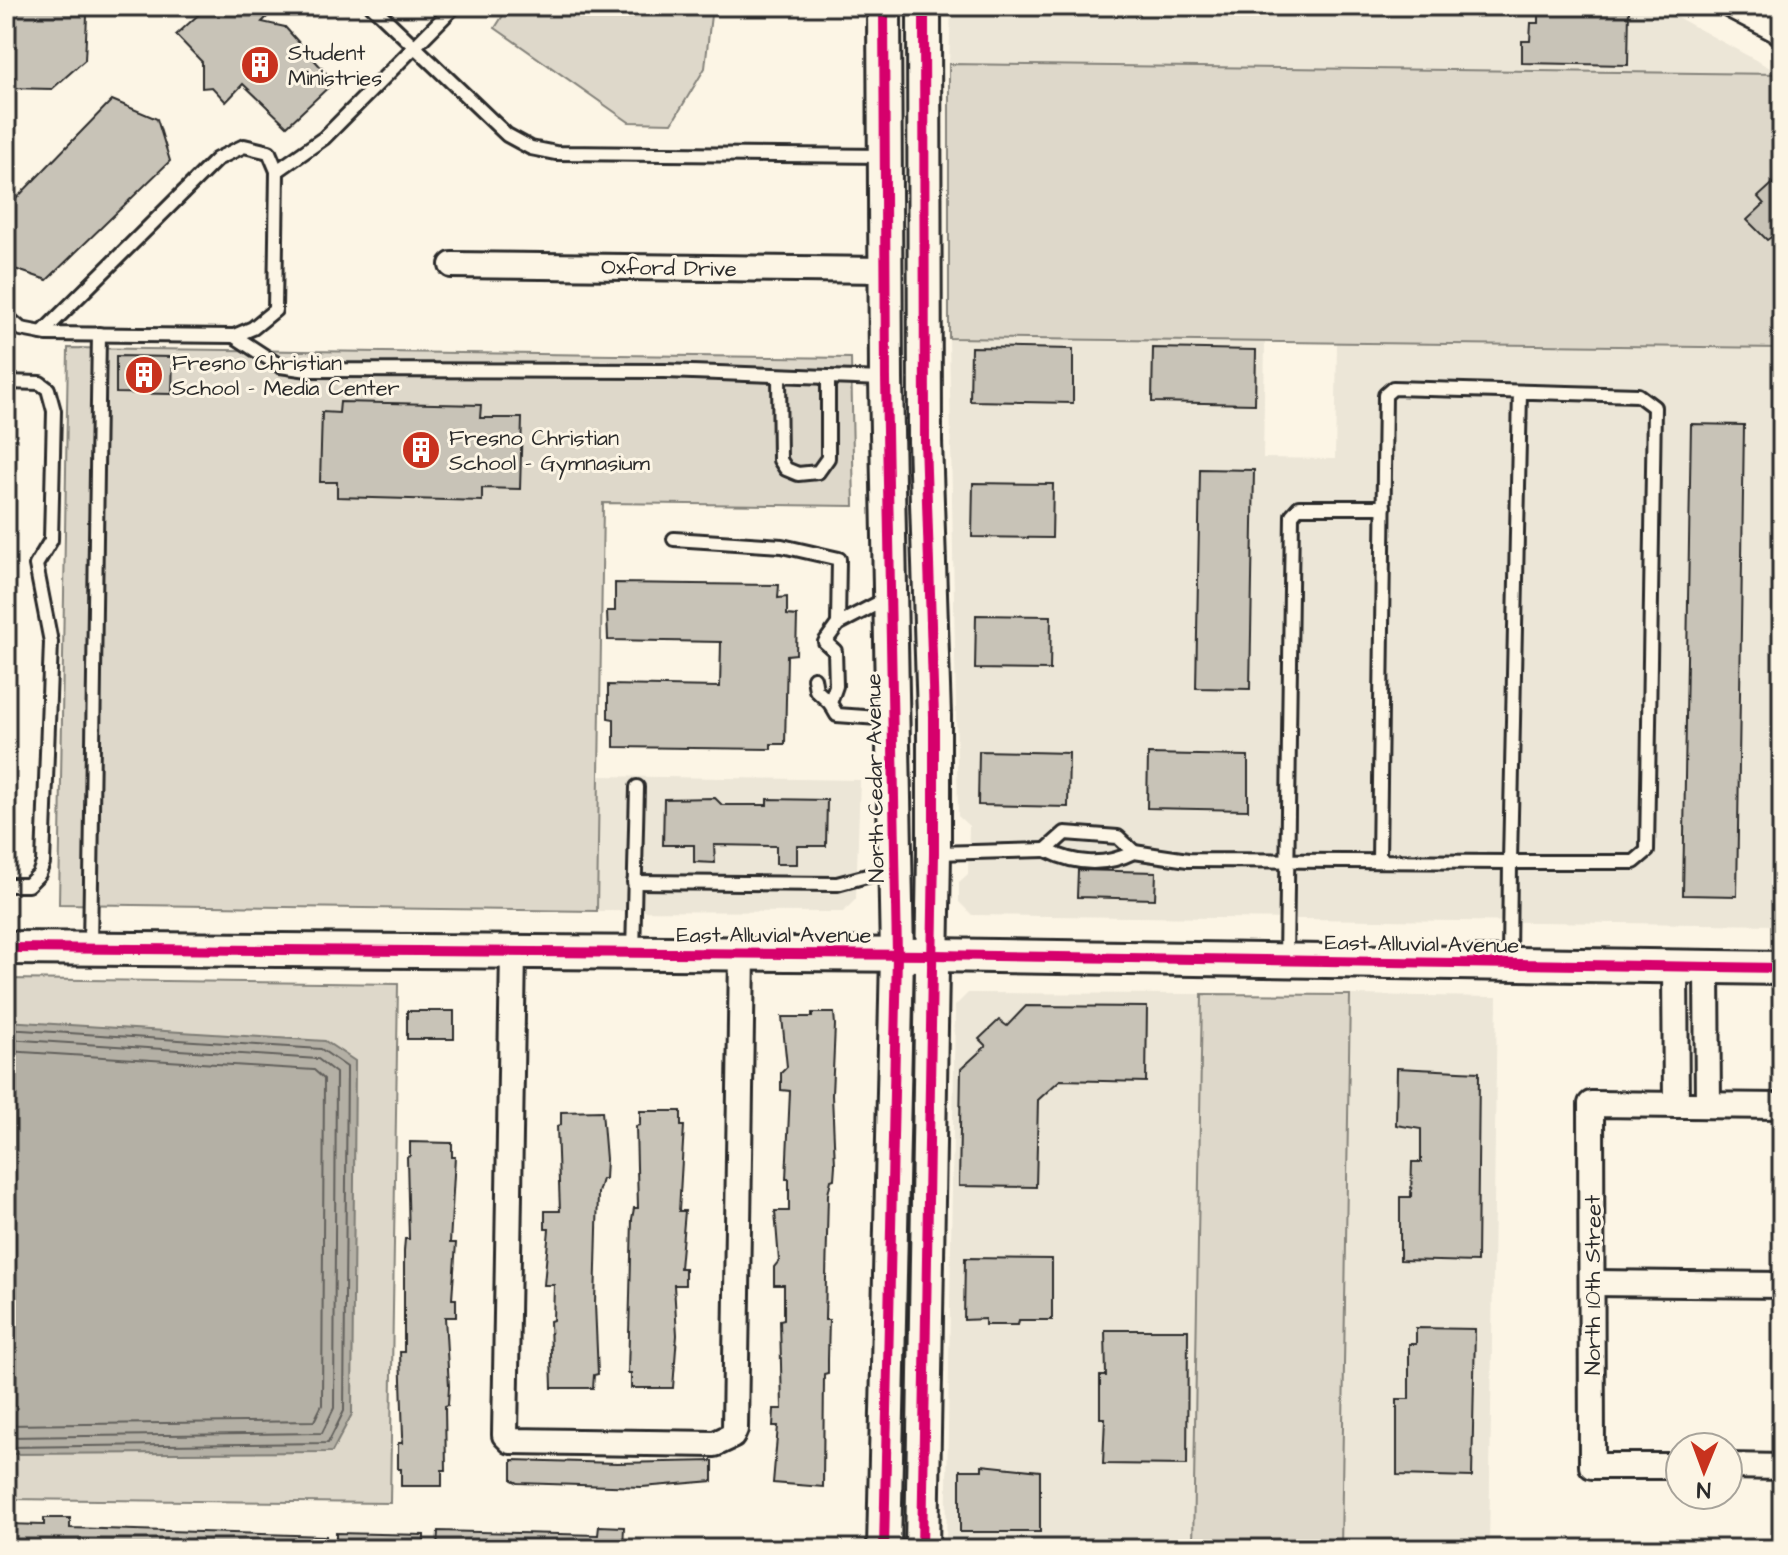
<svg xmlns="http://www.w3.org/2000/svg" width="1788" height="1555" font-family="'Architects Daughter',sans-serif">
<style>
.built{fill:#ece6d7}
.green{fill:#ded8ca;stroke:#84827a;stroke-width:2}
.water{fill:#b4b0a5;stroke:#7d7b74;stroke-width:2}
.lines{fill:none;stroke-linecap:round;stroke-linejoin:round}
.shore{stroke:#62605c;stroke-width:2}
.building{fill:#c8c3b7;stroke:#2b2b2b;stroke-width:2}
.lane-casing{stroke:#2b2b2b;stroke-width:18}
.street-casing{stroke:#2b2b2b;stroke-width:30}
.secondary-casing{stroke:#2b2b2b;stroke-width:38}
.lane{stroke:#fcf5e5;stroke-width:12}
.street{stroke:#fcf5e5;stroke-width:24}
.secondary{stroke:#fcf5e5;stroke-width:32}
.cycleway-casing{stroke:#fcf5e5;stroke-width:15}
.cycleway{stroke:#d6006c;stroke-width:10}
.labels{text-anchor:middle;stroke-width:6;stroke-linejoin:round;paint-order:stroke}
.poi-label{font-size:22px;fill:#2b2b2b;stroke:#fcf5e5;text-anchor:start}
.street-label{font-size:22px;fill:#2b2b2b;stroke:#fcf5e5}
</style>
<rect width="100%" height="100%" fill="#fcf5e5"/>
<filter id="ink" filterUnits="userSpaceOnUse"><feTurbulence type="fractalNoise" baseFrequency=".0125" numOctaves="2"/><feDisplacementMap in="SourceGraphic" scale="16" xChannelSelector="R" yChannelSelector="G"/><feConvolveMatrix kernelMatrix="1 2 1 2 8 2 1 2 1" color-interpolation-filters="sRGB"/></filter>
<g filter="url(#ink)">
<g class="built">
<polygon points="951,6 1657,6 1781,74 949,64"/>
<polygon points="949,338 1265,342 1263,458 1335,459 1337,343 1782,348 1782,925 972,915 959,902 959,882 968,874 969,826 958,816"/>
<polygon points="599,776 860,780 856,899 843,912 597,911"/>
<polygon points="968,993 1202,994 1193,1549 946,1546 955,1006"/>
<polygon points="1350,995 1497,997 1489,1549 1341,1549"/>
</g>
<g class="green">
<polygon points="509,6 712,6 705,68 672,123 629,122 495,28"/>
<polygon points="949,64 1781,74 1782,348 949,338"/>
<polygon points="68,348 851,358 854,506 603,503 597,911 59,904"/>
<polygon points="6,979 398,984 390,1503 6,1499"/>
<polygon points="1202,994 1350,995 1341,1549 1193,1549"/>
</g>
<polygon class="water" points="6,1021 325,1041 355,1061 352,1414 332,1452 6,1454"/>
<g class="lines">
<g class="shore">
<polyline points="6,1029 321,1049 347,1067 344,1411 328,1443 6,1447"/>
<polyline points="6,1039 318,1059 336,1073 334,1408 322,1433 6,1437"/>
<polyline points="6,1051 314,1070 324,1079 322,1405 314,1421 6,1425"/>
</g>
</g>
<g class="building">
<polygon points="6,6 77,6 87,16 85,60 52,89 6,88"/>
<polygon points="208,6 278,6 262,22 285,27 334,82 287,126 243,84 226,102 212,87 202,88 202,62 176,35"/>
<polygon points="1539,6 1629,8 1628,65 1522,63 1522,41 1530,41 1531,23 1539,23"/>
<polygon points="112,100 157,119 170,161 47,280 6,266 6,209"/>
<polygon points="1782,175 1782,245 1774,235 1767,240 1747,220 1764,204 1758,197"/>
<polygon points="971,347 1073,349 1073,403 970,401"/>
<polygon points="1153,348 1256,350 1255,404 1152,402"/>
<polygon points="116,356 173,357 172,394 116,393"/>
<polygon points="340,402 481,405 480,418 522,418 520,489 482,488 482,501 337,497 337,482 320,482 322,412 339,413"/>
<polygon points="1691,424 1744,425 1737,896 1683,895"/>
<polygon points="1200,469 1254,470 1250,689 1196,688"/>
<polygon points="973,483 1053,484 1052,538 972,537"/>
<polygon points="615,583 779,585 778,598 787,597 787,615 797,616 796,654 787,655 785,744 771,744 771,749 614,747 614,719 608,718 608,685 720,687 721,642 608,640 607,611 615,611"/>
<polygon points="976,615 1051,616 1050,670 975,669"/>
<polygon points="979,751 1069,753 1068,807 978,805"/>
<polygon points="1148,754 1248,756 1248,810 1147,808"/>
<polygon points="715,798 722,805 767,805 767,799 827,800 826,846 797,846 797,864 776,864 776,846 714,845 715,863 694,862 694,845 663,845 664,799"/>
<polygon points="1078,870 1156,872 1155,899 1077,897"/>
<polygon points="1026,1006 1147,1007 1146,1082 1060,1080 1038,1100 1036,1187 959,1186 961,1069 986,1046 979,1039 999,1020 1007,1026"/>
<rect x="407" y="1011" width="47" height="28"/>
<polygon points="812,1013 834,1013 835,1025 832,1095 835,1165 834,1179 831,1180 828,1194 825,1320 829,1320 828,1359 828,1373 824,1374 823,1487 773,1483 778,1426 773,1426 774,1409 782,1409 780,1320 784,1319 784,1285 774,1285 774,1267 779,1261 775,1211 789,1211 789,1179 786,1179 790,1091 781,1090 781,1073 787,1067 782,1017 812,1017"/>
<polygon points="1397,1068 1479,1072 1477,1262 1400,1260 1400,1197 1411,1197 1412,1162 1421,1162 1421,1129 1396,1125"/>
<polygon points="602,1111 606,1159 605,1179 602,1179 598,1193 595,1304 598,1374 594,1375 593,1388 552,1388 550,1321 553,1320 554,1285 544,1285 549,1229 545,1229 545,1211 560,1211 557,1126 561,1125 561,1112"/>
<polygon points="640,1111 681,1111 681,1126 684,1126 679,1211 685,1211 680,1268 685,1268 685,1285 674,1285 677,1335 673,1388 631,1388 631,1373 628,1373 632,1219 634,1208 638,1208 636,1126 640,1125"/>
<polygon points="410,1142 452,1143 452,1157 455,1157 450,1243 456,1243 452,1299 456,1299 456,1317 445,1317 449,1386 448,1405 445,1406 446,1470 442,1470 442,1486 401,1486 401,1469 398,1469 398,1443 402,1443 403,1436 400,1352 404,1352 404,1251 405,1239 409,1239 407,1157 410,1156"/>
<polygon points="965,1258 1052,1259 1052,1320 1019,1320 1018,1325 985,1325 985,1319 964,1320"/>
<polygon points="1416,1328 1475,1329 1472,1477 1397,1475 1397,1399 1409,1399 1409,1344 1416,1344"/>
<polygon points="1105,1330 1188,1330 1187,1465 1103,1464 1105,1418 1100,1418 1100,1376 1106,1376"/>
<polygon points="512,1460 617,1463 713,1461 713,1481 642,1487 518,1483 512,1480"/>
<polygon points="982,1465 1040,1471 1040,1532 960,1532 960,1470 982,1470"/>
<polygon points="44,1518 70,1518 70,1528 326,1536 326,1549 6,1549 6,1524 44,1525"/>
<polygon points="599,1526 624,1527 623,1549 437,1549 438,1531 598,1535"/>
<polygon points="336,1533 424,1535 424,1549 336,1549"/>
</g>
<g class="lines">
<defs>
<g id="lane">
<polyline points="372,6 507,135 531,148 556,153 885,156"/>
<polyline points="6,316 21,329 47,334 234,336 253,328 275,310 277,171 324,138 455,6"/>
<polyline points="42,333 217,159 244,146 269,152 277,171"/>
<polyline points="234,336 280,366 308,370 665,371 883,379"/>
<polyline points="779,377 780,460 786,469 798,474 818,472 828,458 828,380"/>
<polyline points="6,382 40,383 48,389 54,411 51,540 36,565 51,642 43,863 39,874 28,885 6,885"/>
<polyline points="674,539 782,546 839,559 838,624"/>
<polyline points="888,598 838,624 825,642 835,651 836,686 830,703 837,715 892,719"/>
<polyline points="814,678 816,690 830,703"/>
<path d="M1065,833L1118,837L1134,852C1104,867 1076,865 1046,850Z"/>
<polyline points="1134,852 1188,860 1510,862 1509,961"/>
<polyline points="937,853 1046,850"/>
<polyline points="1379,861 1385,395 1393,388 1638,395 1654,407 1647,851 1634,862 1510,862 1520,392"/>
<polyline points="634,882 837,884 893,869"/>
<polyline points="90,948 99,334"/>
<polyline points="633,953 637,787"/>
<polyline points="1286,960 1292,515 1299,507 1384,507"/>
</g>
<g id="street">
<polyline points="1732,6 1782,32"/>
<polyline points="452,265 886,270"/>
<polyline points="513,952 505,1435 511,1441 715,1444 732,1436 735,1429 742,954"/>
<polyline points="1675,967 1676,1105"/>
<polyline points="1707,967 1708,1105"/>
<polyline points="1593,1283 1782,1285"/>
<polyline points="1680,1466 1592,1466 1591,1104 1782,1106"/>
<polyline points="1728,1466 1782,1467"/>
</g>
<g id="secondary">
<polyline points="6,948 933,955 1782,968"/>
<polyline points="884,1549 897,955 886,379 884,6"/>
<polyline points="922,1549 934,853 934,716 925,441 924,6"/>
</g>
</defs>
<use href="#lane" class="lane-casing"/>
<use href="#street" class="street-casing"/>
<use href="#secondary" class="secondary-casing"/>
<use href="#lane" class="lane"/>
<use href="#street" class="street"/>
<use href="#secondary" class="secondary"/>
<defs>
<g id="cycleway">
<polyline points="6,948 933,955 1782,968"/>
<polyline points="884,1549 897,955 886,379 884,6"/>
<polyline points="922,1549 934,853 934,716 925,441 924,6"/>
</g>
</defs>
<use href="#cycleway" class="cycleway-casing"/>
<use href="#cycleway" class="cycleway"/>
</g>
</g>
<defs>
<symbol id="building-disc" viewBox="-11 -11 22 22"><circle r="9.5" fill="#c8321e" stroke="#fcf5e5"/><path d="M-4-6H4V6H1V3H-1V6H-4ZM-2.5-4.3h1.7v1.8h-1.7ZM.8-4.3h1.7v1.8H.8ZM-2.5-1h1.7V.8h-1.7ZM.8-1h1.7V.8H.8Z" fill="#fff"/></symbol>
</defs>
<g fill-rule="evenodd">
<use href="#building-disc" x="238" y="43" width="44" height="44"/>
<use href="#building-disc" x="122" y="353" width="44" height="44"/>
<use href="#building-disc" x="399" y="428" width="44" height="44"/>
</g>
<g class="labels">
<g class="poi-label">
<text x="288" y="60">Student<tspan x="288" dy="25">Ministries</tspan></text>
<text x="172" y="370">Fresno Christian<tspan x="172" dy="25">School - Media Center</tspan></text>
<text x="449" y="445">Fresno Christian<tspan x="449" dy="25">School - Gymnasium</tspan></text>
</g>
<g class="street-label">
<text transform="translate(669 267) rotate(1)" y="8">Oxford Drive</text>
<text transform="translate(874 778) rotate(-91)" y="8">North Cedar Avenue</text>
<text x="774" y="942">East Alluvial Avenue</text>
<text transform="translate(1422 943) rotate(1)" y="8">East Alluvial Avenue</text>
<text transform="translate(1592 1285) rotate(-90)" y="8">North 10th Street</text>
</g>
</g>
<rect width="1788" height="1555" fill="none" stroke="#fcf5e5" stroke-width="32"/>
<rect x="16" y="16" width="1756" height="1523" fill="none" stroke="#2b2b2b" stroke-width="3" filter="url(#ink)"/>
<g transform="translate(1704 1471) rotate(181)"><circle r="38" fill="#fcf5e5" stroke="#a8a49b" stroke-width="2"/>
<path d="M0-6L14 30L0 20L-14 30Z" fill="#c8321e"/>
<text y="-12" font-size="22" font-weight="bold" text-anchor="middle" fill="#2b2b2b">N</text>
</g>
</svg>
